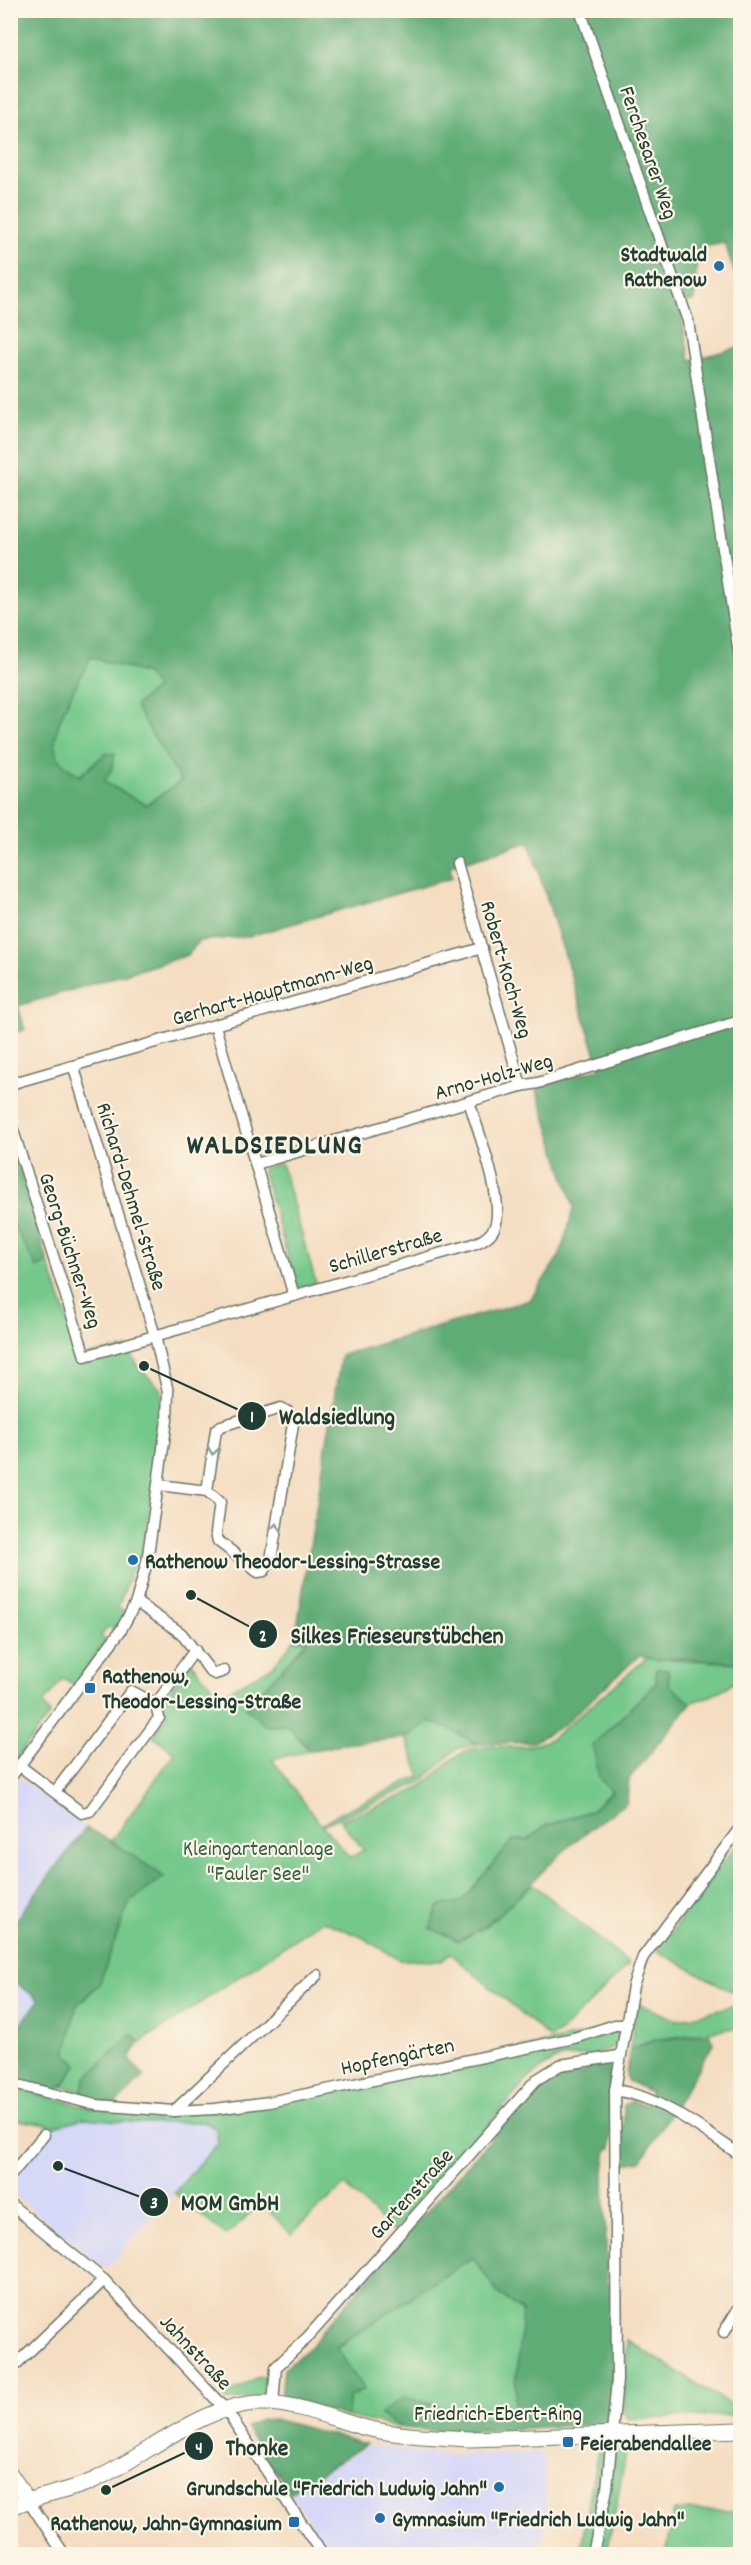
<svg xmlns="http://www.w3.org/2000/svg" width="751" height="2565" font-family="Dekko,sans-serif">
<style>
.built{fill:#d6d8f8}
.green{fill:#75c88b;stroke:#4a8260;stroke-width:1.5}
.forest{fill:#60ac77;stroke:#407456;stroke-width:1.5;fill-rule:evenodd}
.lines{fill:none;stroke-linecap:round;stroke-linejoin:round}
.minor-casing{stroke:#6a7565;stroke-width:13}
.tertiary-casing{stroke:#6a7565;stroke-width:16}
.secondary-casing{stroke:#6a7565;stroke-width:17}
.minor{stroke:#fff;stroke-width:10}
.tertiary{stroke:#fff;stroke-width:14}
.secondary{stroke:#fff;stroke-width:15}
.oneway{stroke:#8f9e9a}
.poi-dot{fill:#1f6fb2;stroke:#fcf5e5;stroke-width:2}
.labels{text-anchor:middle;stroke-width:4.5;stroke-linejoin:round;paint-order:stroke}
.street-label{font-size:22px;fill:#1f3d34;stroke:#fcf5e5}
.poi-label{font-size:22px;font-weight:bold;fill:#1f3d34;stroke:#fcf5e5;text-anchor:start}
.park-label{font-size:22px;fill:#34604a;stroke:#fcf5e5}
.district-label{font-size:28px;font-weight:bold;letter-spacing:1.5px;fill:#1f3d34;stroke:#fcf5e5}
.leader{fill:none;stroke:#1f3d34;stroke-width:2}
.callout-dot{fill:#1f3d34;stroke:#fcf5e5;stroke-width:2}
.mark-label{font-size:18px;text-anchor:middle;font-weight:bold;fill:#fff}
.callout-label{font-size:24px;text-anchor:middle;font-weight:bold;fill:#1f3d34;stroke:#fcf5e5;stroke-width:4.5;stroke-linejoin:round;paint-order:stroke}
</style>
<rect width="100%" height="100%" fill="#fcf5e5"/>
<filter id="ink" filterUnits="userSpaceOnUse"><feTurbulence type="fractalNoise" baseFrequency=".0167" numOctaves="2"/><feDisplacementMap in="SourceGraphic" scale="12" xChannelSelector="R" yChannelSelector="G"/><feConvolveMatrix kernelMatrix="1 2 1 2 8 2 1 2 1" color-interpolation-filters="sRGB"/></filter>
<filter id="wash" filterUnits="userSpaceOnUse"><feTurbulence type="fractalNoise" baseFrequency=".008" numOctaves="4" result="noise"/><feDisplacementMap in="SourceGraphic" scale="24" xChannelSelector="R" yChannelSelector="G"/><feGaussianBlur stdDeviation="1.35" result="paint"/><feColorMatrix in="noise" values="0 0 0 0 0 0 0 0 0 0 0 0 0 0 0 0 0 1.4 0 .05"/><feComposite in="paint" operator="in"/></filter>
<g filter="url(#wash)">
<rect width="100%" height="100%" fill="#f4ddc1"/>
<g class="built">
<polygon points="18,1777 86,1828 11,1927 10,1786"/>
<polygon points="11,1978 39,2000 11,2038 10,1979"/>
<polygon points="85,2118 141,2123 205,2122 216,2129 218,2143 106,2269 11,2192 11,2179 55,2126"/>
<polygon points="367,2446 453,2455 543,2453 547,2518 538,2554 332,2554 291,2494"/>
</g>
<g class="green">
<path d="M91,657L148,674L156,688L135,706L181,781L146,805L104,782L112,768L105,754L79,776C72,770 59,763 56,753C49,727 79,681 91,657Z"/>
<polygon points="281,1163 316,1283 297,1288 262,1169"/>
<polygon points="10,1220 37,1267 48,1262 80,1356 128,1348 139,1368 162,1390 162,1417 141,1567 133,1566 118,1608 125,1612 114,1630 108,1626 101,1636 106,1641 75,1685 63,1678 43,1704 50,1714 11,1766"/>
<path d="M295,1639L307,1641L266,1726L287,1725L310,1751L272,1759L321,1825L339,1813L421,1776L405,1738L430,1721L454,1731L477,1744L456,1749L421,1782L322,1825L350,1858L364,1850L340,1820C366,1810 396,1801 420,1787C439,1776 449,1755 472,1749C503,1741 518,1755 552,1738L647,1658L740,1663V1679L713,1695L691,1703L669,1685L656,1683L593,1745L612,1791L590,1811L543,1827L528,1840H513L462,1901L480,1931L533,1884L629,1964L561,2032L550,2038L450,1953L442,1961L400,1960L360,1936L322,1921L140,2043L132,2034L85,2079L80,2095L74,2089L62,2087L77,2065L66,2055L76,2006L99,1984L129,1902L164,1877L111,1841L175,1753L153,1736L167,1717L162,1702L190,1662L220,1695L272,1667Z"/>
<polygon points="740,1840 740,1996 657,1951"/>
<polygon points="637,2003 677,2020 740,2004 740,2027 655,2040 630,2049"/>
<path d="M617,2028L621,2029C612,2065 584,2050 556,2060C547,2064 537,2072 529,2078L393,2232L345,2185L291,2234L261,2203L226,2236L174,2193L218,2143L216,2129L205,2122L141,2123L85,2118L55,2126L11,2119L10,2087L93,2108L214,2111Z"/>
<polygon points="473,2256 497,2292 522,2311 514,2414 485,2421 381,2415 403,2428 348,2417 349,2397 364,2390 336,2348"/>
<polygon points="627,2340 740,2411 740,2415 628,2419 624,2414"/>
<polygon points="270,2376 269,2396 226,2401 226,2395 256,2378"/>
<polygon points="627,2448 607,2554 580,2554 598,2450"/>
<polygon points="674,2510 740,2511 740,2554 665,2554"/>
</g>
<g class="forest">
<path d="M11,11H740V273L735,275L725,243L697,248L695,300L679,305L690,360L740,347V1663L682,1658L656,1660L639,1656L563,1725L533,1742L477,1744L454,1731L430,1721L405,1738L343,1744L310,1751L287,1725L266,1726L246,1708L307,1641L295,1639L341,1355L530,1300L560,1255L574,1207L536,1088L600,1068L529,842L450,866L452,878L250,936L199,941L188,955L18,1006L25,1030L11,1034ZM91,657L147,674L156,688L135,706L181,781L146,805L104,782L112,768L115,753L105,754L80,776C72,770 59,763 56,753C49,727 79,681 91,657Z"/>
<polygon points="11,1140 48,1262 37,1268 11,1220"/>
<path d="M656,1669H668L669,1685L691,1703L629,1779L627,1802C606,1818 583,1833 564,1851C529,1882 502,1920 459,1941L430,1928L438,1907L462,1901L513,1840H528L543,1827L590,1811L612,1792L599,1778L593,1745L656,1683Z"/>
<polygon points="86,1828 111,1841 164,1877 129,1902 99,1984 76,2006 66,2054 77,2064 62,2087 54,2090 11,2079 11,2038 39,2000 11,1979 10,1927"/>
<polygon points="131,2034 140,2043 129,2058 144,2076 114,2105 94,2102 80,2095 85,2079"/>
<polygon points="710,2034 714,2043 641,2161 623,2164 624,2105 632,2101 646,2105 651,2092 628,2081 626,2074 630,2049 655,2040"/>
<path d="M607,2062L610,2067L611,2148L607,2149L604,2172L607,2282L611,2284C612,2313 617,2403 604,2424L454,2432L403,2428L380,2414L404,2397L454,2411L455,2417L485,2418L514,2414L522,2311L497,2292L473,2257L336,2347L364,2390L349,2397L348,2417L281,2397L284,2368L312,2346L322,2331L543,2079C563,2064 564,2074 582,2074L592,2064Z"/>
<polygon points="260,2420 277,2420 366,2444 290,2493 246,2428"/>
</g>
</g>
<g filter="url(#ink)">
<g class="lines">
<defs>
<g id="minor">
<polyline points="580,10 688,321 740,660"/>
<polyline points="457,863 521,1086"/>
<polyline points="215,1026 294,1296"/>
<polyline points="10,1084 482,948"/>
<path d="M10,1121L85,1356L470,1245C480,1242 491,1237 495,1226C505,1200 477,1129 469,1101"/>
<polyline points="256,1164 521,1086 538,1083 740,1021"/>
<polyline points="159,1485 207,1491 220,1502 216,1533 218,1541 258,1572 264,1571 271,1560 293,1424 288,1412 281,1408 221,1426 216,1430 207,1491"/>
<polyline points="136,1602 181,1633 211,1672 215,1674 224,1671"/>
<polyline points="20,1766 82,1813 90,1811 159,1718 156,1704 195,1650"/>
<polyline points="10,1778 121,1630 136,1602 147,1562 167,1420 168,1392 155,1336 74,1068"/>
<polyline points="55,1792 131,1691 156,1704"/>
<polyline points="10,2083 96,2105 174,2111 215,2109 269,2102 574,2038 615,2025 627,2025"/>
<path d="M615,2090C661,2097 702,2129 740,2155"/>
<polyline points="174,2111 317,1975"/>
<polyline points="10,2176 44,2135"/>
<polyline points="10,2204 104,2280 226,2410 322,2554"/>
<polyline points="724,2332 740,2306"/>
<polyline points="10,2370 104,2280"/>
<polyline points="273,2404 276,2367 307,2338 536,2080 560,2065 619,2056"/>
<polyline points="28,2500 64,2554"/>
<polyline points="593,2554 607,2489 617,2380 615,2090 633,1986 643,1957 740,1828"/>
</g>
<polyline id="tertiary" points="10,2473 28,2500"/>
<path id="secondary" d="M10,2508C36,2495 66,2493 92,2481C144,2458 202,2404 260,2403C295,2402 332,2419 366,2428C400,2436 435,2437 470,2439L740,2430"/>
</defs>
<use href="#minor" class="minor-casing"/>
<use href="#tertiary" class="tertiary-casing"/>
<use href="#secondary" class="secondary-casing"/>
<use href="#minor" class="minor"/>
<use href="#tertiary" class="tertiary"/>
<use href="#secondary" class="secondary"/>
</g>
<defs><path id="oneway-chevron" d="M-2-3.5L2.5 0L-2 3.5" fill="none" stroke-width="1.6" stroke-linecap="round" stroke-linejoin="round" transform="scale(1.5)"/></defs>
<g class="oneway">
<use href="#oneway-chevron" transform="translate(213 1451) rotate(99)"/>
<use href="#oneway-chevron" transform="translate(276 1527) rotate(-81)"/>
</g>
</g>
<g class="poi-dot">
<circle cx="719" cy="266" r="6"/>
<circle cx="133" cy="1560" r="6"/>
<rect x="84" y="1682" width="12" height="12" rx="3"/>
<rect x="562" y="2436" width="12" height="12" rx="3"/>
<circle cx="499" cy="2487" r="6"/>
<circle cx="380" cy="2518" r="6"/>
<rect x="288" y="2516" width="12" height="12" rx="3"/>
</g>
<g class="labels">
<g class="street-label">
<text transform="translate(650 152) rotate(71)" y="8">Ferchesarer Weg</text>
<text transform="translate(508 969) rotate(74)" y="8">Robert-Koch-Weg</text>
<text transform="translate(272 989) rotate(-16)" y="8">Gerhart-Hauptmann-Weg</text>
<text transform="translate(493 1075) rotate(-16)" y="8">Arno-Holz-Weg</text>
<text transform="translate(133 1196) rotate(73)" y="8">Richard-Dehmel-Straße</text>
<text transform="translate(385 1249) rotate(-16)" y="8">Schillerstraße</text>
<text transform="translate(72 1250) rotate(72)" y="8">Georg-Büchner-Weg</text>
<text transform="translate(397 2055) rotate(-12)" y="8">Hopfengärten</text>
<text transform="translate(410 2193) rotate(-48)" y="8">Gartenstraße</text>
<text transform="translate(197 2351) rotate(47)" y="8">Jahnstraße</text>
<text x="498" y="2420">Friedrich-Ebert-Ring</text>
</g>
<g class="poi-label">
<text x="707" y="261" text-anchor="end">Stadtwald<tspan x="707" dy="25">Rathenow</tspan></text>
<text x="145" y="1568">Rathenow Theodor-Lessing-Strasse</text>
<text x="102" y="1683">Rathenow,<tspan x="102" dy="25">Theodor-Lessing-Straße</tspan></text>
<text x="580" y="2450">Feierabendallee</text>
<text x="487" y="2495" text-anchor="end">Grundschule "Friedrich Ludwig Jahn"</text>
<text x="392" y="2526">Gymnasium "Friedrich Ludwig Jahn"</text>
<text x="282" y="2530" text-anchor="end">Rathenow, Jahn-Gymnasium</text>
</g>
<g class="park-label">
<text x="258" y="1855">Kleingartenanlage<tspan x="258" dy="25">"Fauler See"</tspan></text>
</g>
<g class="district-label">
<text x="275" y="1153">WALDSIEDLUNG</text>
</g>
</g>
<path class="leader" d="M144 1366L252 1416M191 1595L263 1634M58 2166L154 2202M106 2490L199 2446"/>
<g class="callout-dot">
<circle cx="144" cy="1366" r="6"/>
<circle cx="191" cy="1595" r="6"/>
<circle cx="58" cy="2166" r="6"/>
<circle cx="106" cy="2490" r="6"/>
<circle cx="252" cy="1416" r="15"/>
<circle cx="263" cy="1634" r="15"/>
<circle cx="154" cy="2202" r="15"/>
<circle cx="199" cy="2446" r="15"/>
</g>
<g class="mark-label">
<text x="252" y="1422">1</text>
<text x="263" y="1641">2</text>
<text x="154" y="2208">3</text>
<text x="199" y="2453">4</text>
</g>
<g class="callout-label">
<text x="337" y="1424">Waldsiedlung</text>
<text x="397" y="1643">Silkes Frieseurstübchen</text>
<text x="230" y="2210">MOM GmbH</text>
<text x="257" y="2455">Thonke</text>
</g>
<rect width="751" height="2565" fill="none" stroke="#fcf5e5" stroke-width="36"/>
</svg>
